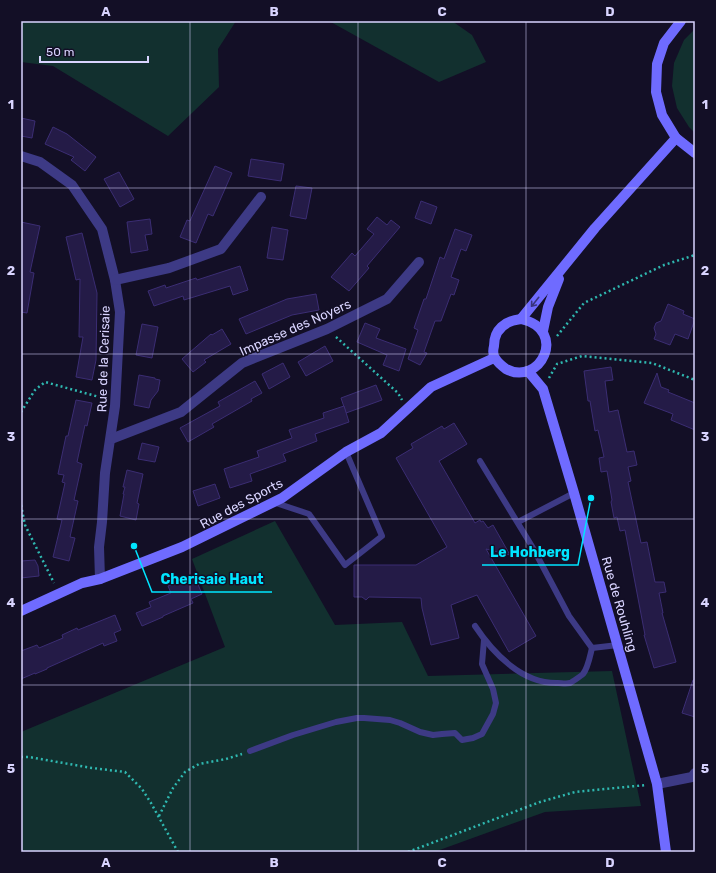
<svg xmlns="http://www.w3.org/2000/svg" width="716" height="873" font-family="Rubik,sans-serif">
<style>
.green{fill:#12302f}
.building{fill:#241b47;stroke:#3b2d73}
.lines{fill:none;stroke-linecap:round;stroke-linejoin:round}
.path{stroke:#2fb8b0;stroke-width:2.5;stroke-dasharray:2 3;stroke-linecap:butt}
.lane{stroke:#3d3a85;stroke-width:6}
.street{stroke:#3d3a85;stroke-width:10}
.secondary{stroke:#6f6bff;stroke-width:10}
.oneway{stroke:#38347d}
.grid{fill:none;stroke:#d9d4ff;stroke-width:1;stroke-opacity:0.55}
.labels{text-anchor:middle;stroke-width:3;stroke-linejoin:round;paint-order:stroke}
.street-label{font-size:13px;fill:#d9d4ff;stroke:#130f26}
.leader{fill:none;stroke:#00e5ff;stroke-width:1.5}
.callout-dot{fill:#00e5ff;stroke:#130f26;stroke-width:1.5}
.callout-label{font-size:14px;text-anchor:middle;font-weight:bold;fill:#00e5ff;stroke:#130f26;stroke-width:3;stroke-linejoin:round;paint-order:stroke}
.neatline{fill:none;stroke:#d9d4ff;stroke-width:1.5}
.grid-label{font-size:13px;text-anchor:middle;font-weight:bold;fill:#d9d4ff}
</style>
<rect width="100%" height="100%" fill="#130f26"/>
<g class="green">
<polygon points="21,21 236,21 218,49 219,87 168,136 53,66 21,62"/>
<polygon points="329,21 452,21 472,35 486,62 439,82"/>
<polygon points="695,29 695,133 689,127 677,108 672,86 674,63 684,40"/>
<polygon points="275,521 335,625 402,622 428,676 612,671 641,806 545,812 434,852 21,852 21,732 225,647 192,559"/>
</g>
<g class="building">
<polygon points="21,118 35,121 32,138 21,136"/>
<polygon points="53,127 67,134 96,157 85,171 71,160 74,157 45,144"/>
<polygon points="251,159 284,164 281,181 248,176"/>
<polygon points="215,166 232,173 213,216 208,214 196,243 180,237 187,220 190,221"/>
<polygon points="119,172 134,199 120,207 104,179"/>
<polygon points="296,186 312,188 306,219 290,216"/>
<polygon points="421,201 437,207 431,224 415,218"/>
<polygon points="377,217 387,225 391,220 400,227 367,266 369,268 349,291 331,277 352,253 355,256 374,234 367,229"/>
<polygon points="150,219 152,234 145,235 148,250 131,253 127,222"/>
<polygon points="21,222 40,226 30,272 34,273 27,313 21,312"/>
<polygon points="272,227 288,230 283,260 267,258"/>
<polygon points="455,229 472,235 466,251 461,249 451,277 459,280 454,295 451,294 441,321 435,321 424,352 427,353 420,365 408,359 418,330 414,328 424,299 426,299 440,257 444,259"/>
<polygon points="82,233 97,293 96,360 92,380 76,377 83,337 79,337 80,279 76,280 66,237"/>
<polygon points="240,266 248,290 233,295 230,286 184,300 183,296 154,306 148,291 165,285 166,288 196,278 197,280"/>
<polygon points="316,294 319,310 292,315 246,334 239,319 287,299"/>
<polygon points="668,304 684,311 683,314 695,319 688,339 675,334 670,345 654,339 656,334 654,328 656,323 661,321"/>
<polygon points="365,323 380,329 376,338 406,349 399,371 383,365 387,355 357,342"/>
<polygon points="142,324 158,327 152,358 136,355"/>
<polygon points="222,329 231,344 204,360 206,362 193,372 182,359 211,334 212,335"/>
<polygon points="325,346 333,361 306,376 298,362"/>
<polygon points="283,363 290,377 269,389 262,374"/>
<polygon points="611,367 613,380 605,381 609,412 618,410 627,452 634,451 637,465 628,467 631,481 628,482 641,543 647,542 655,582 664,582 666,592 659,593 663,613 662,613 676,662 654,668 644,635 645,635 625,530 620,531 617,517 614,518 611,502 612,500 607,471 601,472 599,458 604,457 598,430 595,431 590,401 588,401 584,371"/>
<polygon points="657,373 661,387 669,390 668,392 695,403 695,430 671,420 673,414 644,403"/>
<polygon points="139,375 155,378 155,379 160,380 158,391 151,400 149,408 134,405"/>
<polygon points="255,381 262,393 251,399 252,401 212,424 214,427 188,442 180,428 220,406 218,402"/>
<polygon points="376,385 382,400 346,413 341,398"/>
<polygon points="76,400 92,403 87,426 85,425 77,462 82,464 74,500 78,501 70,537 75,538 69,561 53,557 62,520 57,519 65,483 62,482 64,475 58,474 66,436 68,436"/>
<polygon points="344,406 349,422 315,434 317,441 283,454 286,461 250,474 252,481 230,488 224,469 259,457 257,451 292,438 289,430 324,418 323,413"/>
<polygon points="454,423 467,444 439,461 475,523 480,520 481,522 483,521 488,528 493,525 510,555 486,549 536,636 509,652 477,595 451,605 459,638 431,645 422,608 421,598 369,597 366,600 362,597 354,597 354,565 416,565 447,547 396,458 413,448 411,444 442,426 444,429"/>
<polygon points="142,443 159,447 155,462 138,459"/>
<polygon points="127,470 143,474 137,503 139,504 136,520 120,516 124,494 123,494 125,487 123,487"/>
<polygon points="215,484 220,498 198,506 193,491"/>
<polygon points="35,560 38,566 39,576 21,578 21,561"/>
<polygon points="194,575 202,594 191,599 193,603 163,616 163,617 142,626 136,613 151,607 149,602 171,593 168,586"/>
<polygon points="115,615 121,630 114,633 117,641 104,646 103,643 47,668 47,669 35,674 35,673 21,679 21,651 37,645 39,648 63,638 62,635 77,628 78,630"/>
<polygon points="693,680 695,680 695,717 682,713"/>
</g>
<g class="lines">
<g class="path">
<polyline points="557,336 584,303 664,265 695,255"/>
<polyline points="336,337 398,393 402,400"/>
<polyline points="549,378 557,364 582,356 652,363 695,380"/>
<polyline points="21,412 35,390 45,382 103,398"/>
<polyline points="21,505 25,525 54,583"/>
<polyline points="21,757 29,757 92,768 125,772 142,789 151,803 178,852"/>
<polyline points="159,816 173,788 185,772 199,764 226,759 242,754"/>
<polyline points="408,852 540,802 575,792 646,785"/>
</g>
<g class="lane">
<polyline points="480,461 533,548 569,616 592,648 618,645"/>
<polyline points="273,502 309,514 345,565 382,536 346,452"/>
<polyline points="518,522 574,493"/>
<path d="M475,626C493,653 522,684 558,683C561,683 566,684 570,683C572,682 581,676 583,674C588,668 590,656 592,648"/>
<polyline points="250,751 293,735 336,722 357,718 364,718 390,720 400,723 420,732 433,735 442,734 455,733 462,740 473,738 482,734 493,714 496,703 493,689 482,664 484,640"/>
</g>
<g class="street">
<polyline points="21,156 40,162 72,185 102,229 115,280 120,312 115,406 105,473 102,522 99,547 100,579"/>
<polyline points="115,280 169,268 221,249 261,197"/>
<polyline points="111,439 181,412 242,363 327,329 387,299 419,262"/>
<polyline points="657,784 692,777 695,773"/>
</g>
<g class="secondary">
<polyline points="681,21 664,43 657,64 656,92 662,115 676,138 695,153"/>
<polyline points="521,319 595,228 676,138"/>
<path d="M521,319C569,330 540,387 506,369C502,366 498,363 495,358C493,355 493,350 494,346C494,329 505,321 521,319Z"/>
<polyline points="543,331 548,307 559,279"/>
<polyline points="528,371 543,389 574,493 657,784 666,852"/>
<polyline points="21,611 82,583 100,579 182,547 282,498 346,452 381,433 431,387 494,358"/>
</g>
</g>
<defs><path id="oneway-shaft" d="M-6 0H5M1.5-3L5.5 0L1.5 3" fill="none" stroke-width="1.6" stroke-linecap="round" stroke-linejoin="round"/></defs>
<use class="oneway" href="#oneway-shaft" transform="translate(535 302) rotate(129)"/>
<path class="grid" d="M190,21V852M358,21V852M526,21V852M21,188H695M21,354H695M21,519H695M21,685H695"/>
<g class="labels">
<g class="street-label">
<text transform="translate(295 327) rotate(-24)" y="5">Impasse des Noyers</text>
<text transform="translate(103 359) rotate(-88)" y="5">Rue de la Cerisaie</text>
<text transform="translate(241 503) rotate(-28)" y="5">Rue des Sports</text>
<text transform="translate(620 604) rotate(74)" y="5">Rue de Rouhling</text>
</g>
</g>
<path class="leader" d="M591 498L578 565H482M134 546L152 592H272"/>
<g class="callout-dot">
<circle cx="591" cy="498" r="4"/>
<circle cx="134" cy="546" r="4"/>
</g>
<g class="callout-label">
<text x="530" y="557">Le Hohberg</text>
<text x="212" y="584">Cherisaie Haut</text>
</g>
<rect width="716" height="873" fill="none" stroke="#130f26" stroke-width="44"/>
<path d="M40 56v6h108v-6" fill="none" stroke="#d9d4ff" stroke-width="2"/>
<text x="46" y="56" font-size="12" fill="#d9d4ff" stroke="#130f26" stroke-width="3" paint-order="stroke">50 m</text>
<rect x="22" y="22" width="672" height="829" class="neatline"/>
<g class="grid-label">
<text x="106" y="16">A</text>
<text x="274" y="16">B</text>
<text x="442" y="16">C</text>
<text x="610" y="16">D</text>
<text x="11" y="109">1</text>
<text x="705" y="109">1</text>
<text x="11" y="275">2</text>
<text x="705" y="275">2</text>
<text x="11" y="441">3</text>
<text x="705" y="441">3</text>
<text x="11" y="607">4</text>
<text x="705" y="607">4</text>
<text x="11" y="773">5</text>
<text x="705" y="773">5</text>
<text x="106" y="867">A</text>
<text x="274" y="867">B</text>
<text x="442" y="867">C</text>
<text x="610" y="867">D</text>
</g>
</svg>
